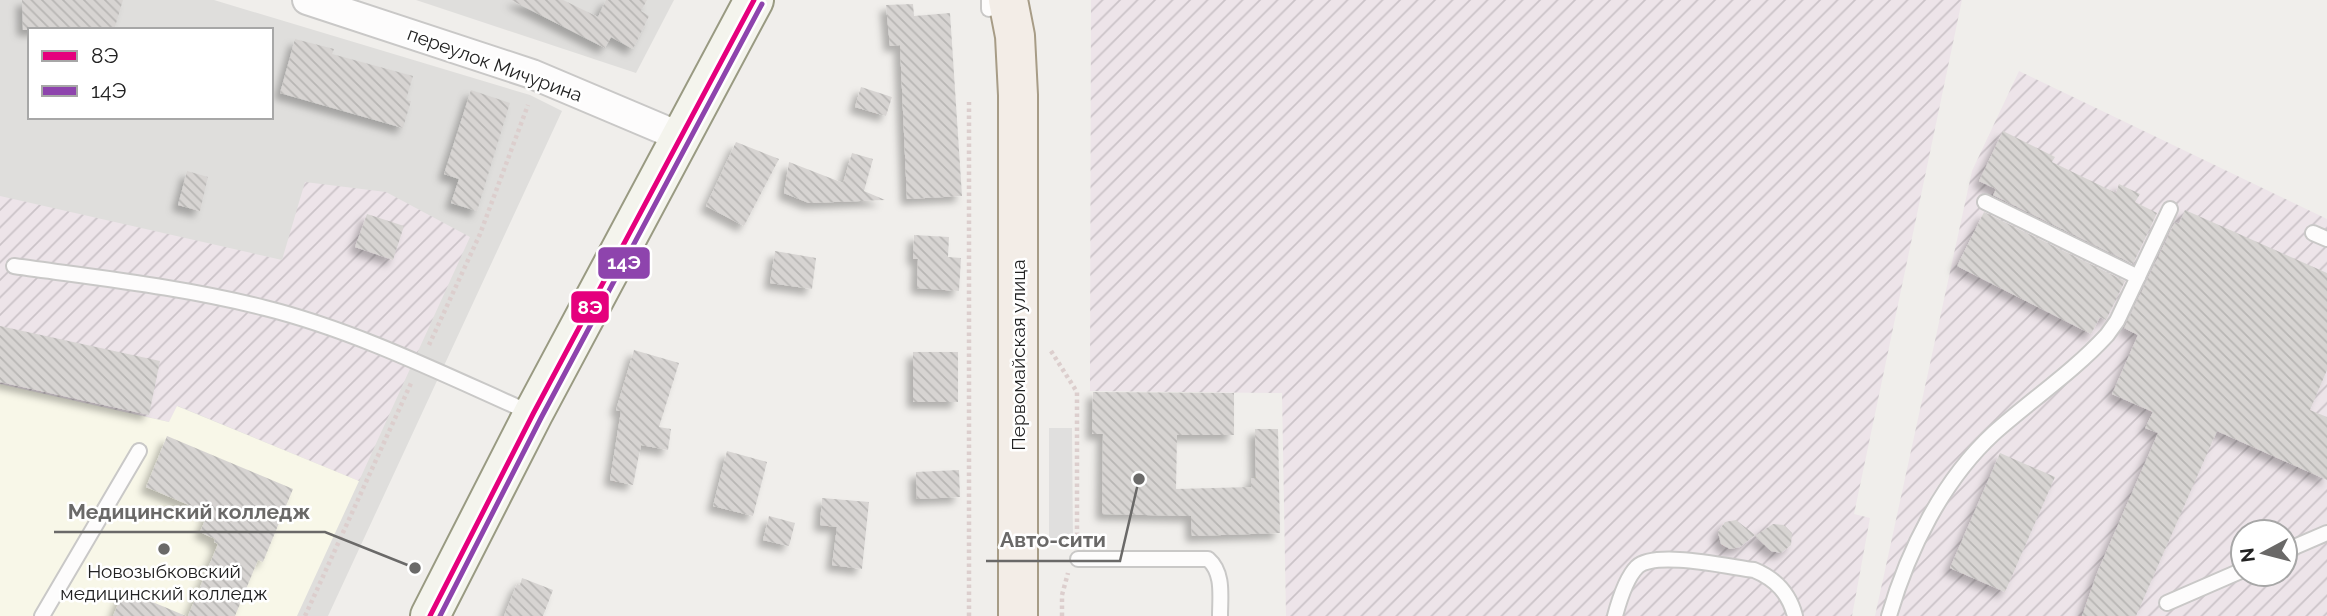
<svg xmlns="http://www.w3.org/2000/svg" width="2327" height="616" font-family="Raleway,sans-serif">
<style>
.residential{fill:#dfdedc;fill-rule:evenodd}
.industrial{fill:url(#industrial-furrows);fill-rule:evenodd}
.education{fill:#f8f7e8}
.parking{fill:#e0dfde}
.building{fill:url(#building-back-hatch);filter:url(#shadow)}
.lines{fill:none;stroke-linecap:round;stroke-linejoin:round}
.lane-casing{stroke:#c9c8c7;stroke-width:18}
.street-casing{stroke:#c9c8c7;stroke-width:32}
.secondary-casing{stroke:#999a82;stroke-width:42}
.primary-casing{stroke:#a79c86;stroke-width:42}
.path{stroke:#dccecd;stroke-width:4.5;stroke-dasharray:3.5 3.5;stroke-linecap:butt}
.lane{stroke:#fdfcfc;stroke-width:14}
.street{stroke:#fdfcfc;stroke-width:28}
.secondary{stroke:#f4f4ed;stroke-width:38}
.primary{stroke:#f3ede7;stroke-width:38}
.bus-1-casing{stroke:#fff;stroke-width:10}
.bus-2-casing{stroke:#fff;stroke-width:10}
.bus-1{stroke:#e5007d;stroke-width:5}
.bus-2{stroke:#8e44ad;stroke-width:5}
.poi-dot{fill:#6a6968;stroke:#fff;stroke-width:2.5}
.labels{text-anchor:middle;stroke-width:5;stroke-linejoin:round;paint-order:stroke}
.street-label{font-size:19px;fill:#222;stroke:#fff}
.poi-label{font-size:19px;fill:#222;stroke:#fff}
.leader{fill:none;stroke:#6a6968;stroke-width:2.5}
.callout-dot{fill:#6a6968;stroke:#fff;stroke-width:2.5}
.callout-label{font-size:21px;text-anchor:middle;font-weight:bold;fill:#6a6968;stroke:#fff;stroke-width:5;stroke-linejoin:round;paint-order:stroke}
.line-badge{stroke:#fff;stroke-width:2.5}
.badge-label{font-size:19px;text-anchor:middle;font-weight:bold;fill:#fff}
</style>
<defs>
<pattern id="industrial-furrows" width="10" height="10" patternUnits="userSpaceOnUse" patternTransform="scale(1.75)"><rect width="10" height="10" fill="#ede4e9"/><path d="M-1 1l2-2M0 10L10 0M9 11l2-2" fill="none" stroke="#cbc3c8"/></pattern>
<pattern id="building-back-hatch" width="6" height="6" patternUnits="userSpaceOnUse" patternTransform="scale(1.75)"><rect width="6" height="6" fill="#d7d4d2"/><path d="M-1 5l2 2M0 0l6 6M5-1l2 2" fill="none" stroke="#b8b6b4"/></pattern>
<filter id="shadow"><feDropShadow dx="-6" dy="6" stdDeviation="3.5" flood-color="#0004"/></filter>
</defs>
<rect width="100%" height="100%" fill="#f0eeeb"/>
<g class="residential">
<path d="M0,0H214L530,95L562,111L328,616H0ZM30,30H271V117H30Z"/>
<polygon points="416,0 674,0 636,73"/>
</g>
<g class="industrial">
<polygon points="1091,0 1962,0 1854,514 1870,518 1852,616 1286,616 1282,393 1090,391"/>
<path d="M2019,71L2327,219V616H1875L1972,171ZM2243,532H2285V574H2243Z"/>
<polygon points="305,182 386,192 470,237 359,481 178,406 170,422 0,384 0,196 282,260"/>
</g>
<polygon class="education" points="0,384 169,422 177,406 359,481 297,616 0,616"/>
<polygon class="parking" points="1049,428 1072,428 1073,546 1049,546"/>
<g class="building">
<polygon points="22,0 123,0 114,30 23,30"/>
<polygon points="511,0 563,0 598,17 606,0 647,0 641,11 649,16 633,49 611,37 605,48"/>
<polygon points="913,4 914,16 950,13 962,196 907,199 900,45 890,46 886,5"/>
<polygon points="295,39 334,49 332,54 413,76 406,100 411,101 403,128 280,93"/>
<polygon points="861,87 892,97 886,116 855,107"/>
<polygon points="471,90 510,103 477,211 451,203 459,179 444,174"/>
<polygon points="2003,131 2055,157 2052,162 2116,193 2119,184 2140,194 2135,202 2157,213 2133,264 1993,195 1996,189 1979,181"/>
<polygon points="736,142 779,159 744,226 706,206"/>
<polygon points="852,153 873,159 864,191 885,200 809,203 784,193 789,162 843,183"/>
<polygon points="187,171 208,177 200,211 178,205"/>
<polygon points="2185,210 2327,273 2327,370 2310,410 2327,417 2327,480 2217,431 2136,616 2082,616 2097,573 2158,433 2145,428 2153,412 2112,394 2138,335 2124,328 2175,222 2179,224"/>
<polygon points="1984,212 2125,281 2106,320 2100,317 2091,334 1957,266"/>
<polygon points="367,214 404,226 393,260 355,247"/>
<polygon points="914,235 949,237 948,257 961,258 959,291 917,288 918,259 913,259"/>
<polygon points="775,251 816,258 812,289 770,283"/>
<polygon points="0,326 160,361 149,415 0,382"/>
<polygon points="634,350 679,363 659,427 671,429 668,450 641,445 633,485 610,480 621,411 616,410"/>
<rect x="913" y="352" width="45" height="50"/>
<polygon points="1093,392 1234,393 1234,435 1177,435 1176,489 1251,487 1251,478 1256,478 1255,429 1278,429 1280,533 1192,536 1191,516 1102,514 1103,434 1092,434"/>
<polygon points="167,436 293,489 263,562 258,560 235,616 188,616 218,544 214,542 215,539 200,532 208,513 146,487"/>
<polygon points="727,451 767,462 753,516 713,506"/>
<polygon points="2000,453 2055,477 2005,592 1950,568"/>
<polygon points="959,470 960,497 917,499 916,472"/>
<polygon points="822,498 869,502 862,569 832,565 837,527 820,525"/>
<polygon points="769,516 795,523 789,546 763,540"/>
<polygon points="1736,520 1755,535 1740,547 1730,549 1721,544 1718,532 1725,522"/>
<polygon points="1773,524 1784,525 1792,533 1791,545 1781,553 1771,551 1755,536"/>
<polygon points="522,578 553,590 543,616 504,616 517,584 520,585"/>
<polygon points="124,590 186,616 113,616"/>
</g>
<g class="lines">
<defs>
<g id="lane">
<polyline points="989,0 989,9"/>
<polyline points="1985,202 2138,277"/>
<polyline points="2313,233 2327,239"/>
<path d="M14,266C98,278 183,287 265,308C357,331 445,375 531,413"/>
<polyline points="2285,551 2327,533"/>
<path d="M1078,559H1208C1224,573 1220,596 1220,616"/>
<polyline points="2167,603 2243,570"/>
<polyline points="42,616 139,451"/>
<path d="M1615,616C1619,601 1626,578 1637,567C1655,550 1729,567 1754,570C1776,579 1789,593 1795,616"/>
<path d="M1889,616C1908,550 1943,480 1994,433C2031,400 2073,372 2107,335L2117,321L2170,209"/>
</g>
<polyline id="street" points="307,0 532,74 681,137"/>
<polyline id="secondary" points="430,616 533,414 754,0"/>
<polyline id="primary" points="1008,0 1015,36 1018,95 1018,616"/>
</defs>
<use href="#lane" class="lane-casing"/>
<use href="#street" class="street-casing"/>
<use href="#secondary" class="secondary-casing"/>
<use href="#primary" class="primary-casing"/>
<g class="path">
<polyline points="429,345 480,234 528,105"/>
<polyline points="1051,351 1077,392 1077,541"/>
<polyline points="305,616 412,381"/>
<polyline points="969,616 969,102"/>
<polyline points="1062,616 1062,595 1068,573"/>
</g>
<use href="#lane" class="lane"/>
<use href="#street" class="street"/>
<use href="#secondary" class="secondary"/>
<use href="#primary" class="primary"/>
<defs>
<polyline id="bus-1" points="430,616 533,414 754,0"/>
<polyline id="bus-2" points="440,616 541,418 762,4"/>
</defs>
<use href="#bus-1" class="bus-1-casing"/>
<use href="#bus-2" class="bus-2-casing"/>
<use href="#bus-1" class="bus-1"/>
<use href="#bus-2" class="bus-2"/>
</g>
<circle class="poi-dot" cx="164" cy="549" r="7"/>
<g class="labels">
<g class="street-label">
<text transform="translate(495 64) rotate(20)" y="7">переулок Мичурина</text>
<text transform="translate(1018 355) rotate(-90)" y="7">Первомайская улица</text>
</g>
<g class="poi-label">
<text x="164" y="578">Новозыбковский<tspan x="164" dy="22">медицинский колледж</tspan></text>
</g>
</g>
<path class="leader" d="M415 568L325 532H54M1139 479L1120 561H986"/>
<g class="callout-dot">
<circle cx="415" cy="568" r="7"/>
<circle cx="1139" cy="479" r="7"/>
</g>
<g class="callout-label">
<text x="189" y="519">Медицинский колледж</text>
<text x="1053" y="547">Авто-сити</text>
</g>
<g class="line-badge">
<rect x="597" y="246" width="54" height="34" rx="7" fill="#8e44ad"/>
<rect x="570" y="290" width="40" height="34" rx="7" fill="#e5007d"/>
</g>
<g class="badge-label">
<text x="624" y="269">14Э</text>
<text x="590" y="314">8Э</text>
</g>
<rect x="28" y="28" width="245" height="91" fill="#ffffff" stroke="#a7a7a7" stroke-width="2"/>
<rect x="42" y="51" width="35" height="10" fill="#e5007d" stroke="#a7a7a7" stroke-width="2"/>
<text x="91" y="63" font-size="21" fill="#222222">8Э</text>
<rect x="42" y="86" width="35" height="10" fill="#8e44ad" stroke="#a7a7a7" stroke-width="2"/>
<text x="91" y="98" font-size="21" fill="#222222">14Э</text>
<g transform="translate(2264 553) rotate(263)"><circle r="33" fill="#ffffff" stroke="#a7a7a7" stroke-width="2"/>
<path d="M0-5L12 26L0 18L-12 26Z" fill="#6a6968"/>
<text y="-10" font-size="19" font-weight="bold" text-anchor="middle" fill="#222222">N</text>
</g>
</svg>
